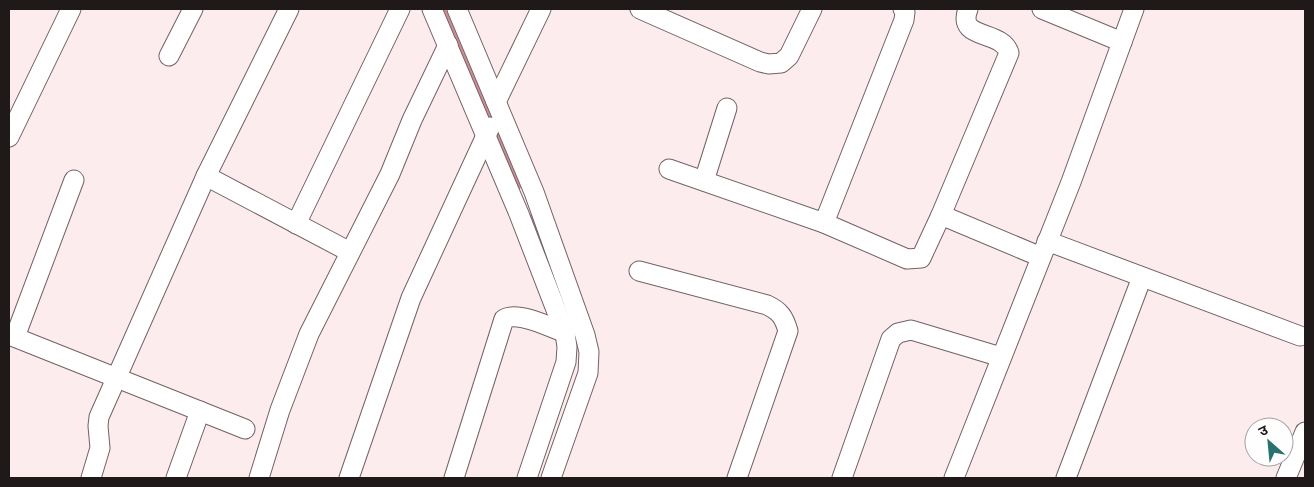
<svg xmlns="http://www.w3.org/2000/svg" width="1314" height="487" font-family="Signika,'Noto Sans Devanagari',sans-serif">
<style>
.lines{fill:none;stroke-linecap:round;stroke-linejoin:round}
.stream{stroke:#d18b95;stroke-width:5.5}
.minor-casing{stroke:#736163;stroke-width:21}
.minor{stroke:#fff;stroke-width:19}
</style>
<rect width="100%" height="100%" fill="#fceced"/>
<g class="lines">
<g class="stream">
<polyline points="443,9 518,187"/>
<polyline points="530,217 557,287"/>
</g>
<defs>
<g id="minor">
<polyline points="432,9 519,214 565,333 567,347 566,362 527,478"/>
<polyline points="457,9 534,192 585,335 589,352 588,373 551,478"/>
<polyline points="640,9 760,62 769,64 781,63 789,56 812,9"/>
<polyline points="1042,9 1122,42"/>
<polyline points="169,56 193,9"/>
<polyline points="496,102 541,9"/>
<polyline points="9,137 71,9"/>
<path d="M669,169L824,223L907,259L921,258L941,215L1009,53C1002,29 956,41 968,9"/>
<polyline points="206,176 350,252"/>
<polyline points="704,181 727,108"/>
<polyline points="941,215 1041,257"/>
<polyline points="824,223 904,20 905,12 903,9"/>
<polyline points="296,224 400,9"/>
<polyline points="1047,241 1300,336"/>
<path d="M639,271L767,305C780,311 784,317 788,331L737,478"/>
<polyline points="9,335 245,429"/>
<polyline points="15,337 74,180"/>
<polyline points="91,478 100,448 98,426 99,417 206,176 289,9"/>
<polyline points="176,478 200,411"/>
<polyline points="259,478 280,410 309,334 390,174 412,120 448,45"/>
<polyline points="349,478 411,298 490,127"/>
<path d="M454,478L504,319C518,311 550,327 565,333"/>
<polyline points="842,478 891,339 898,333 911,330 1001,357"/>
<polyline points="954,478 1071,182 1134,9"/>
<polyline points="1066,478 1142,277"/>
<polyline points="1286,478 1305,432"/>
</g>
</defs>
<use href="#minor" class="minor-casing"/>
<use href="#minor" class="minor"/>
</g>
<rect width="1314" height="487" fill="none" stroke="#20191a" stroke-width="20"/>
<g transform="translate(1269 442) rotate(333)"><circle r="24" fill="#fdfefd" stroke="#a5a2a2"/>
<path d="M0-4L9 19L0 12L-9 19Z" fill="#27716e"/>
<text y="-8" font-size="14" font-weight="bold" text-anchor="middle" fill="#20191a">उ</text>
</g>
</svg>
